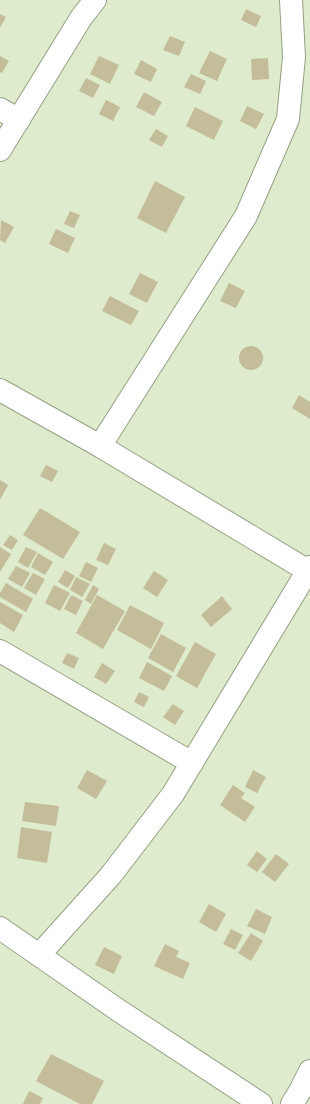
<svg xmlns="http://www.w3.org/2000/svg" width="310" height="1104" font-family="Figtree,sans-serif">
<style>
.building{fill:#c4bd9a}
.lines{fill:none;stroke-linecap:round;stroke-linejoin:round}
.minor-casing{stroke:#95a084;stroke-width:24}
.minor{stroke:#fff;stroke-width:22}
</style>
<rect width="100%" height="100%" fill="#dfebcd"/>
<g class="building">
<polygon points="246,9 261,16 256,27 241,20"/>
<polygon points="0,14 6,17 0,28"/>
<polygon points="170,36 185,42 179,56 163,50"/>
<polygon points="210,51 227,59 217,81 199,73"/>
<polygon points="0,56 9,61 2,73 0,72"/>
<polygon points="99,56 119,65 110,84 90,74"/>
<polygon points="268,58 269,79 252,80 251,59"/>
<polygon points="141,60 157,69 151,82 134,74"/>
<polygon points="191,74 206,81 200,94 184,87"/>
<polygon points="86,78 100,85 93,98 79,91"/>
<polygon points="144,92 162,102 154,116 136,107"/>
<polygon points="106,100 120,107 113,121 99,114"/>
<polygon points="247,106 264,114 256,129 240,121"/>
<polygon points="195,107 223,121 214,140 186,126"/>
<polygon points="156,129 168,136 162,147 149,140"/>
<polygon points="155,181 185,197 166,233 137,218"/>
<polygon points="70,211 80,215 74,228 64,224"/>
<polygon points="1,220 14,227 5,243 0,240"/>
<polygon points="56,229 75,238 68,253 49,244"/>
<polygon points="140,273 158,282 147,303 129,294"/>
<polygon points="229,283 245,291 236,308 220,301"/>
<polygon points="110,296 139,311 131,325 102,311"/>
<circle cx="251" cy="358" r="12"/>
<polygon points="299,395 310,402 310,419 292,408"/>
<polygon points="46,465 58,471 52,482 40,476"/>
<polygon points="0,480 8,485 0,500"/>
<polygon points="40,508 80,532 63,559 23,535"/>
<polygon points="10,535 18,540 12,550 3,545"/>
<polygon points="104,543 116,549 108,565 96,560"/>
<polygon points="0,547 11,554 0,572"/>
<polygon points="26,547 37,552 28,568 18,562"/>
<polygon points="38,553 53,562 45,575 31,567"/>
<polygon points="86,562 98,568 91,582 79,576"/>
<polygon points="16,566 30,573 22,587 8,579"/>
<polygon points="65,570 75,576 68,588 58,582"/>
<polygon points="154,571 168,580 157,597 143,588"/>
<polygon points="33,573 45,579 36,595 24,588"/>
<polygon points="76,577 90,584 82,597 70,590"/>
<polygon points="6,583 33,599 26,612 0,597 0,593"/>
<polygon points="54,585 70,593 60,611 45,603"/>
<polygon points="93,585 99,589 91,604 85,600"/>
<polygon points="71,595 83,601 76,615 64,609"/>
<polygon points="97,595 125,611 103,649 76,633"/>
<polygon points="222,596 232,609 211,627 201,615"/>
<polygon points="0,602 23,615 14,632 0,623"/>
<polygon points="130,605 164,623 151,649 117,630"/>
<polygon points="161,634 186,648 173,672 148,658"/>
<polygon points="195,642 216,654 197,688 176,676"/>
<polygon points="67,653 79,658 74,669 62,663"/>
<polygon points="147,662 172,676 164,691 139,678"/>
<polygon points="102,663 115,671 106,684 94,677"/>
<polygon points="139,692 149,697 144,707 134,702"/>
<polygon points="173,704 184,711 175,725 163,717"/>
<polygon points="87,770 107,781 96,799 77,788"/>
<polygon points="253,770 266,777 257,793 245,787"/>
<polygon points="233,785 245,793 241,798 255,807 245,822 220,805"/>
<polygon points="25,802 59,806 56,826 22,821"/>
<polygon points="21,827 52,832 47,863 17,858"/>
<polygon points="257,851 267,859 257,872 247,865"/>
<polygon points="276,854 289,864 275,882 262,872"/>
<polygon points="209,904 226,914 216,932 199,922"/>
<polygon points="256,909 272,917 265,934 247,926"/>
<polygon points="231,929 243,935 235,950 223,944"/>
<polygon points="251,933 263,941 251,961 238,953"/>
<polygon points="165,944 179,951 176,957 190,963 183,979 154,966"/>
<polygon points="104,947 122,956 114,974 95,965"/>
<polygon points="51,1054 104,1081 92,1104 80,1104 36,1081"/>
<polygon points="29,1091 43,1098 40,1104 23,1104"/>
</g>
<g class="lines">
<defs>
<g id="minor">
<polyline points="0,109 19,120"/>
<polyline points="0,150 81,18 95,0"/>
<polyline points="0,390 100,446 310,572"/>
<polyline points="100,446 246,216 288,119 294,57 291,0"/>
<polyline points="0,651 192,763"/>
<polyline points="0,928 118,1010 261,1104"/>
<polyline points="39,955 111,875 173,794 310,567"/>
<polyline points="292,1104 300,1091 310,1071"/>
</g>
</defs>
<use href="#minor" class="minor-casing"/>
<use href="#minor" class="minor"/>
</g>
</svg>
